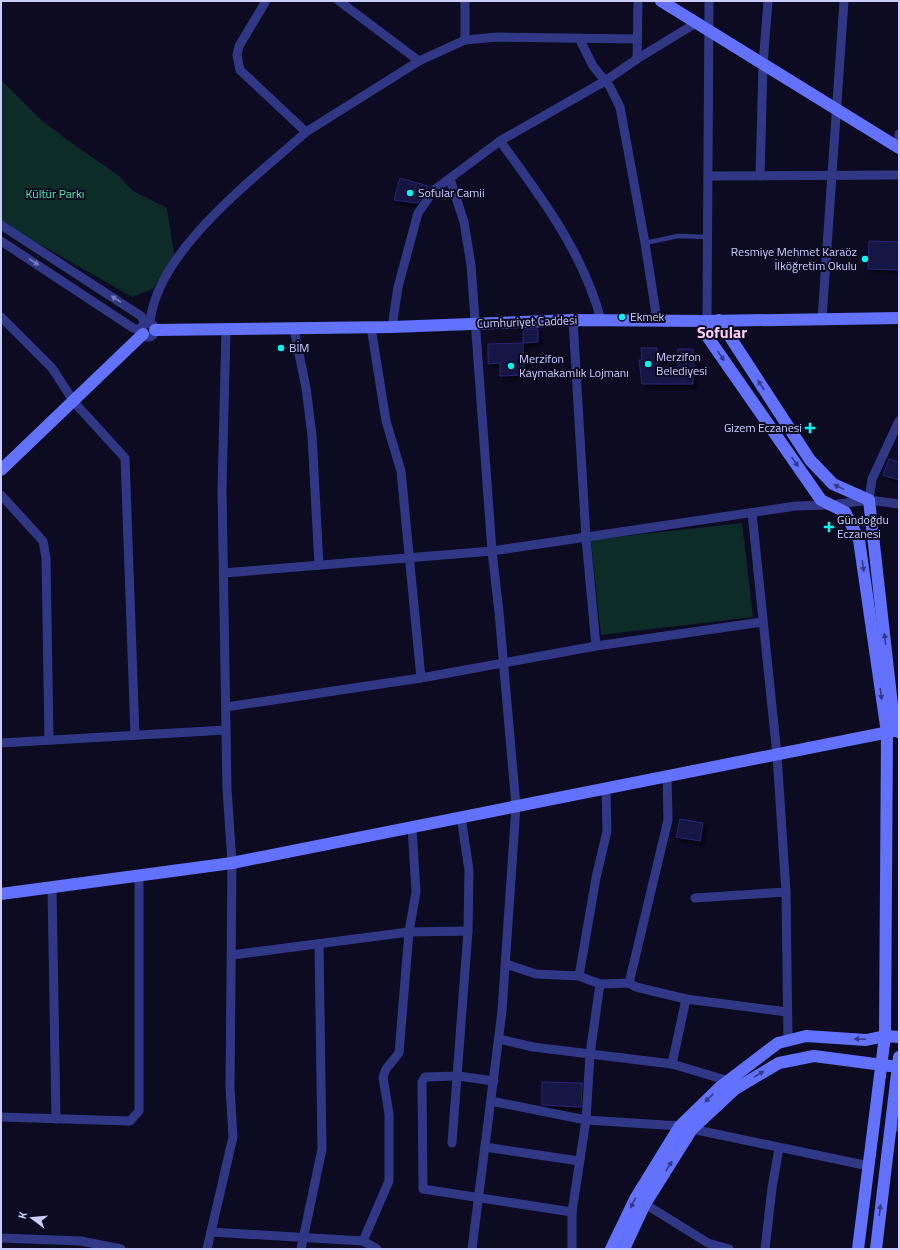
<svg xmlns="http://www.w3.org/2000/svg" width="900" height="1250" font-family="'Titillium Web',sans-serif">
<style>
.green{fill:#0d2c27}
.building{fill:#181545;stroke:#2a2473;filter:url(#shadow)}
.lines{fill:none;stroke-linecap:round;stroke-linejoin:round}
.lane{stroke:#303886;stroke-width:4.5}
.street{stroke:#303886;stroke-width:9}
.secondary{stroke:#6272ff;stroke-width:12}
.oneway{fill:#767bbc}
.oneway2{fill:#333985}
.poi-dot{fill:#00f6f0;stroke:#0c0b22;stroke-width:1.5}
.labels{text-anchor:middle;stroke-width:4;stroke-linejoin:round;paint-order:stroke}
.poi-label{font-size:12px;fill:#cbccff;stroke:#0c0b22;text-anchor:start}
.park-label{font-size:12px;fill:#4aecb0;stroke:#0c0b22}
.street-label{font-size:12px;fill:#cbccff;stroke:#0c0b22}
.district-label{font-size:16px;font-weight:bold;fill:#ffcdf3;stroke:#0c0b22}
</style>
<defs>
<filter id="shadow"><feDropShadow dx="3.5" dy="3.5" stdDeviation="2" flood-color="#0009"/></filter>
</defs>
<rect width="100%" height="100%" fill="#0c0b22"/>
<g class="green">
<polygon points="1,80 40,119 69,141 119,176 133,191 167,208 174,254 154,288 132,297 1,222"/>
<polygon points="742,523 753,617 601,635 591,540"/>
</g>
<g class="building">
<polygon points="400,178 428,186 418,203 394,200"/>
<polygon points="869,241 899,242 899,270 868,269"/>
<polygon points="523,329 538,329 538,342 523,343"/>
<polygon points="523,343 524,375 500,376 500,363 488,364 488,344"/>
<polygon points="641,348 657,348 657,368 678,367 678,349 693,349 695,372 693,372 693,384 642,384 639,360 642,360"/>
<polygon points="889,459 899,462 899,480 883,475"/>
<polygon points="680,819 703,823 700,841 676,837"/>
<polygon points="542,1082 582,1083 581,1107 542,1105"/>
</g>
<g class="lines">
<polyline class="lane" points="645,243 678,236 708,237"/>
<g class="street">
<polyline points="266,1 239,46 237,55 240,70 306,132 419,61 465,40 497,37 637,39"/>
<polyline points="339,1 419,61"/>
<polyline points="579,38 593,66 610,87 620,107 645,243 657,320"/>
<polyline points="465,40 465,1"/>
<polyline points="637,59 638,1"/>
<path d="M500,141C541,197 583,252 601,320"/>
<polyline points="899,148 899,134"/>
<polyline points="709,176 899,175"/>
<polyline points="760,176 763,65 768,1"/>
<polyline points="450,179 464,222 471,265 492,551 499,612 516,806 502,1011 472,1249"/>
<polyline points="1,225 141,316 146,324"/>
<polyline points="1,241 133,328 141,330"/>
<polyline points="1,317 52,368 74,402 125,458 135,735"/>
<polyline points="822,319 844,1"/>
<polyline points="573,320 586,538 596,646"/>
<polyline points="707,321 709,1"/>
<path d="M150,323C156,251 255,178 306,132"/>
<circle cx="148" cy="330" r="7"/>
<polyline points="371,327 386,421 401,471 421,678"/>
<polyline points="392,327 398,287 418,213 434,190 500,141 605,81 637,59 696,23"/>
<polyline points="294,329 306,388 312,435 319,565"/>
<polyline points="1,495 43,541 46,558 49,740"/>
<polyline points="869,500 872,479 899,421"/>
<polyline points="752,513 777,755 786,892 788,1041"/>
<polyline points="224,573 492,551 796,506 831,505 869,500 899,504"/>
<polyline points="226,707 421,678 596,646 762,622"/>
<polyline points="1,743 226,730"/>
<polyline points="52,888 56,1119"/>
<polyline points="695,898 786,892"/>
<polyline points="232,955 409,932 468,931"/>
<polyline points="506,964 536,974 579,976 600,984 629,983 636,987 686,999 787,1012"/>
<polyline points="579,976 596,878 607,831 606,788"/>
<polyline points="629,983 668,820 667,776"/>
<polyline points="499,1039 533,1047 672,1064 729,1081"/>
<polyline points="672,1064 686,999"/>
<polyline points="494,1081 458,1076 425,1077 422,1082 423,1189 572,1212"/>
<polyline points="491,1101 586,1120 680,1126"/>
<polyline points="1,1117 130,1121 139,1111 139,876"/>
<polyline points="891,1127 899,1127"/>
<polyline points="692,1129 869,1166"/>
<polyline points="452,1143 468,931 469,870 461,817"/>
<polyline points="485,1147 579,1161"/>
<polyline points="645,1204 708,1243 729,1249"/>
<polyline points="211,1232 363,1241 377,1249"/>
<polyline points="1,1238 81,1241 121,1249"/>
<polyline points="363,1241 389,1181 389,1114 383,1077 386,1069 399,1053 409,932 416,892 412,827"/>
<polyline points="207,1249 233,1137 230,1088 232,863 227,789 222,489 226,330"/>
<polyline points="301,1249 322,1149 319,944"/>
<polyline points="572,1249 572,1212 586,1120 590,1054 600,984"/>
<polyline points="765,1249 772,1188 779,1148"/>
</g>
<g class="secondary">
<polyline points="661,1 899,148"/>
<polyline points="719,320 810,460 833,484 869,500 892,705 899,732"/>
<polyline points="707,321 707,336 821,500 845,512 859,540 887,733 885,1036 858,1249"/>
<polyline points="155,330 392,327 573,320 707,321 899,318"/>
<polyline points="1,470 143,334"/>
<polyline points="1,894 232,863 899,730"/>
<polyline points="611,1249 635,1199 680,1126 720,1087 778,1043 806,1036 866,1040 885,1036 899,1037"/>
<polyline points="624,1249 645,1204 692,1129 735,1089 779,1063 814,1056 898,1067"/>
<polyline points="876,1249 899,1057"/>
</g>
</g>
<defs><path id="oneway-solid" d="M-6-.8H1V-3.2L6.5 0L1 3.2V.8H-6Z"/></defs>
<g class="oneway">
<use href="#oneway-solid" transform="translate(34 262) rotate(33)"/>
<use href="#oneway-solid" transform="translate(116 299) rotate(-147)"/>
</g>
<g class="oneway2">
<use href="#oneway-solid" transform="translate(721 356) rotate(55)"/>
<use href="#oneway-solid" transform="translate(761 385) rotate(-123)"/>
<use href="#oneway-solid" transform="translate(795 462) rotate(55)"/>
<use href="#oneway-solid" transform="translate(839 487) rotate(-154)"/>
<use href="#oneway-solid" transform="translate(863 566) rotate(82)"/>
<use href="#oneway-solid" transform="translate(885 639) rotate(-97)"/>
<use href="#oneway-solid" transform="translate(881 694) rotate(82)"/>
<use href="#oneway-solid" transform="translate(860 1039) rotate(-178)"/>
<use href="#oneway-solid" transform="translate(759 1074) rotate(-31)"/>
<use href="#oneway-solid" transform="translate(709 1098) rotate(136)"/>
<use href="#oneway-solid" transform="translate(669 1166) rotate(-58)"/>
<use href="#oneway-solid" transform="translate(633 1203) rotate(116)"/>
<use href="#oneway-solid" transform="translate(880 1210) rotate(-83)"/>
</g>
<g class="poi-dot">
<circle cx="410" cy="193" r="4"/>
<circle cx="865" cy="259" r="4"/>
<circle cx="622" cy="317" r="4"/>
<circle cx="281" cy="348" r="4"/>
<circle cx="648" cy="364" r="4"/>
<circle cx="511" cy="366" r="4"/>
<path d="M808 422h4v4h4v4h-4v4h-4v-4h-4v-4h4z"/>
<path d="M827 521h4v4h4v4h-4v4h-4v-4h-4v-4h4z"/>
</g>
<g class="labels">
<g class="poi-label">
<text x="418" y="197">Sofular Camii</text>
<text x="857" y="256" text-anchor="end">Resmiye Mehmet Karaöz<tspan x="857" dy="14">İlköğretim Okulu</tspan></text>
<text x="630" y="321">Ekmek</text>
<text x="289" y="352">BİM</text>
<text x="656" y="361">Merzifon<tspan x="656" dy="14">Belediyesi</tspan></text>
<text x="519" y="363">Merzifon<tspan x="519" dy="14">Kaymakamlık Lojmanı</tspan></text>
<text x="802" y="432" text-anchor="end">Gizem Eczanesi</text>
<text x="837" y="524">Gündoğdu<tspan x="837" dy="14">Eczanesi</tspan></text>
</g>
<g class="park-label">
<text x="55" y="198">Kültür Parkı</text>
</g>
<g class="street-label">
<text transform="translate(527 322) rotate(-2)" y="4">Cumhuriyet Caddesi</text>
</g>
<g class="district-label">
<text x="722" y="338">Sofular</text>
</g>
</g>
<rect width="900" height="1250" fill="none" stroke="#cbccff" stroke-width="4"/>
<g transform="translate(32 1218) rotate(286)" stroke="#0c0b22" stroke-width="3" paint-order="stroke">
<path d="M0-3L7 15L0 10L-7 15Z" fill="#cbccff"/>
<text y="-6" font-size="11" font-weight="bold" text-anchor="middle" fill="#cbccff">K</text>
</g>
</svg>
